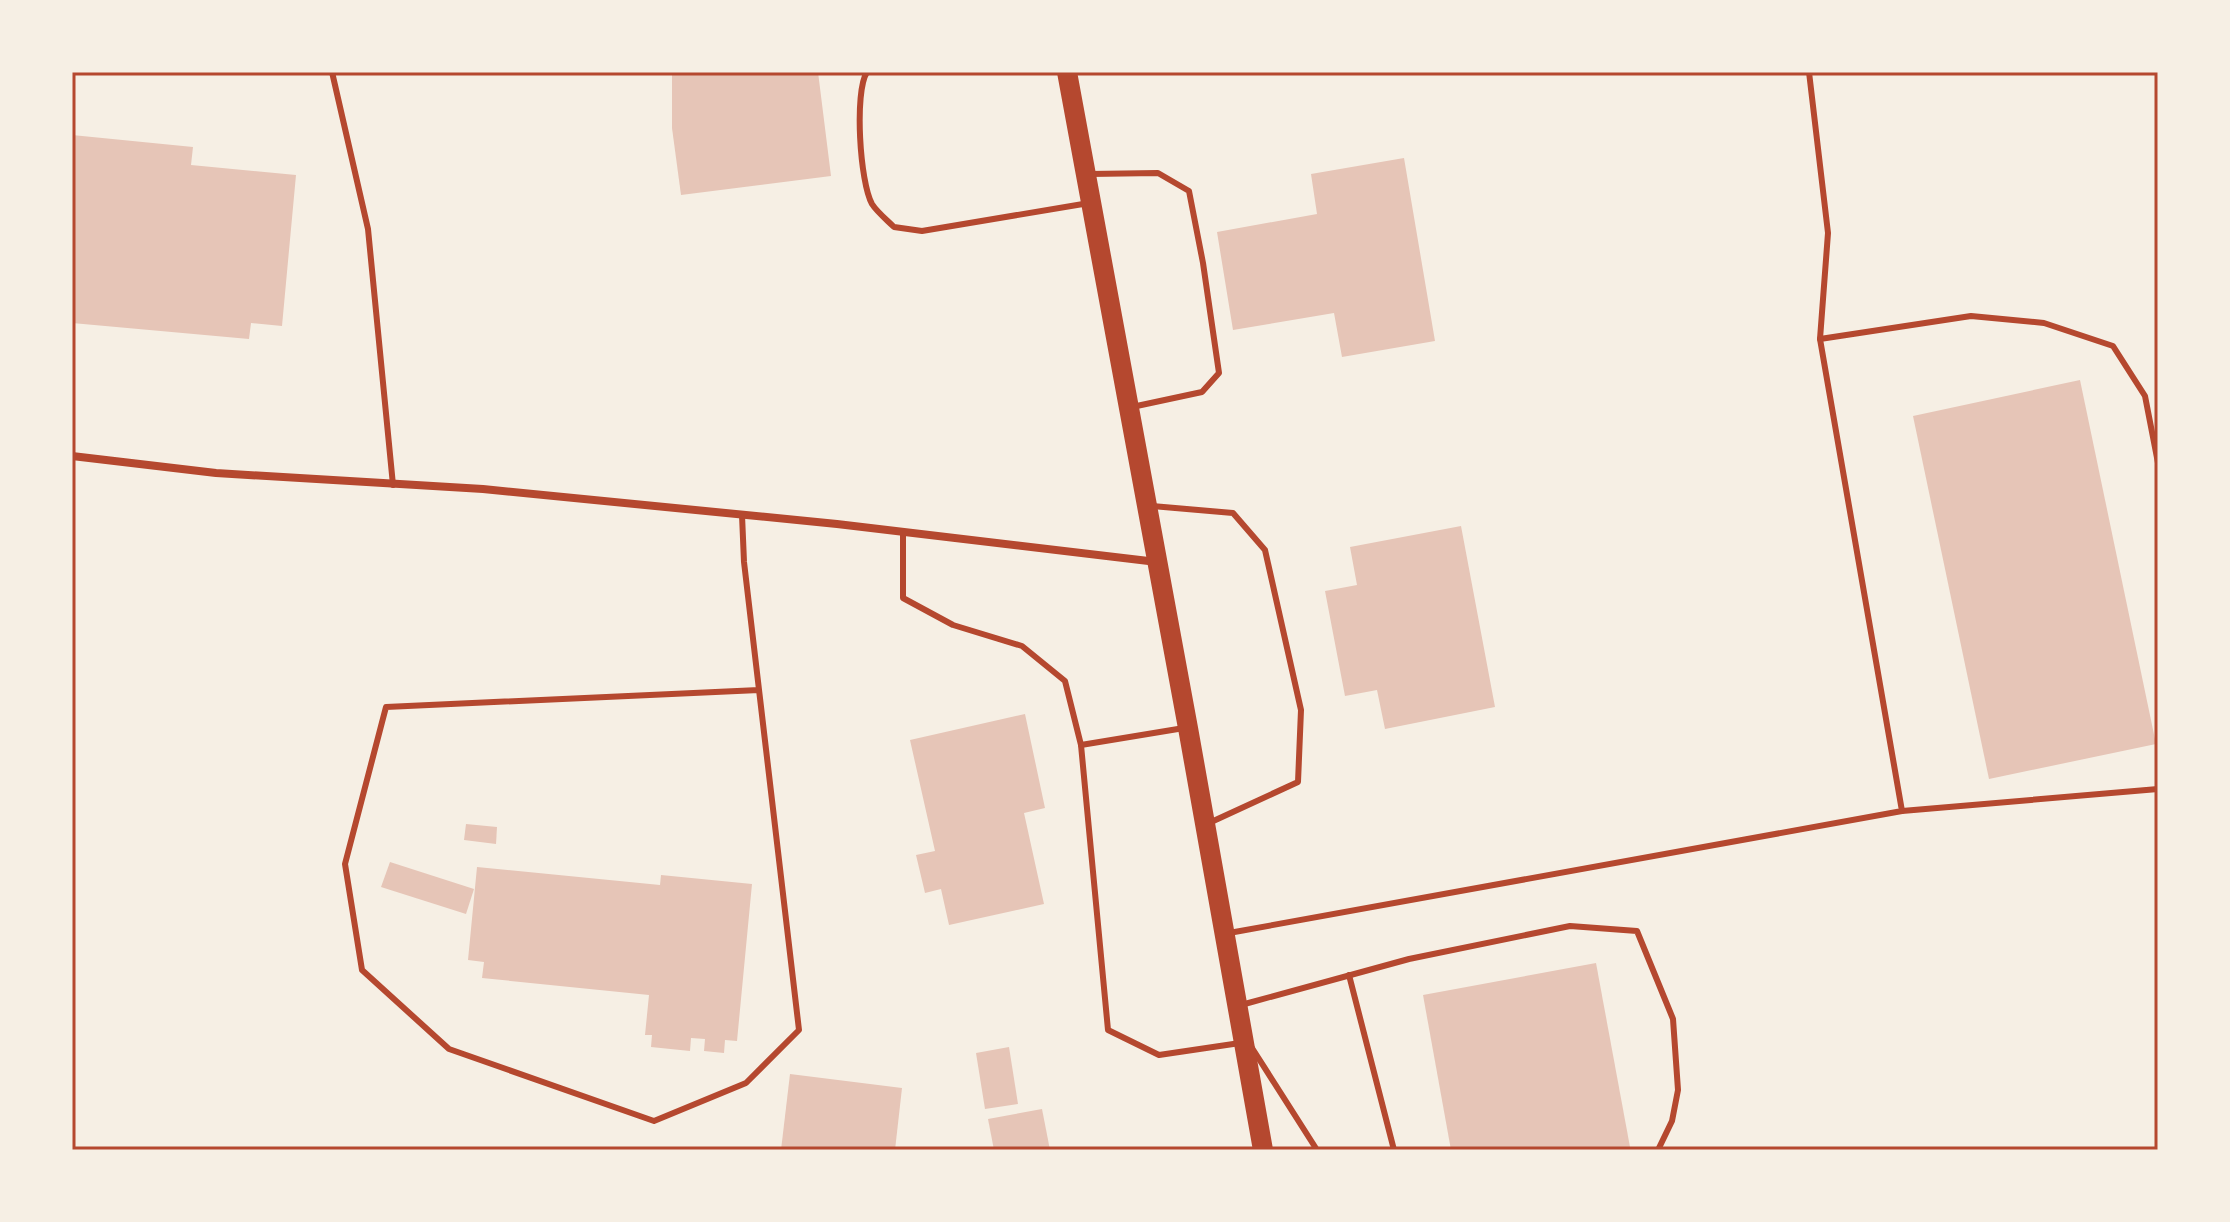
<svg xmlns="http://www.w3.org/2000/svg" width="2230" height="1222" font-family="'Roboto Condensed',sans-serif">
<style>
.building{fill:#e6c5b7}
.lines{fill:none;stroke-linecap:round;stroke-linejoin:round}
.service{stroke:#b5482f;stroke-width:6}
.minor{stroke:#b5482f;stroke-width:8}
.primary{stroke:#b5482f;stroke-width:20}
.neatline{fill:none;stroke:#b5482f;stroke-width:3}
</style>
<rect width="100%" height="100%" fill="#f6efe4"/>
<g class="building">
<polygon points="672,72 818,72 831,176 681,195 672,128"/>
<polygon points="72,135 193,147 191,165 296,175 282,326 251,323 249,339 72,323"/>
<polygon points="1404,158 1435,341 1342,357 1334,313 1233,330 1217,232 1317,214 1311,174"/>
<polygon points="2080,380 2156,744 1989,779 1913,416"/>
<polygon points="1461,526 1495,707 1385,729 1377,690 1345,696 1325,591 1357,585 1350,547"/>
<polygon points="1025,714 1045,808 1024,813 1044,904 949,925 941,889 925,893 916,855 935,851 910,740"/>
<polygon points="466,824 497,827 496,844 464,840"/>
<polygon points="390,862 474,889 466,914 381,887"/>
<polygon points="477,867 660,885 661,875 752,884 737,1041 725,1040 724,1053 704,1051 705,1039 691,1038 690,1051 651,1047 652,1035 645,1035 649,995 482,978 484,962 468,960"/>
<polygon points="1596,963 1630,1147 1615,1150 1451,1150 1423,995"/>
<polygon points="1009,1047 1018,1104 985,1109 976,1053"/>
<polygon points="790,1074 902,1088 895,1150 781,1150"/>
<polygon points="1042,1109 1050,1150 994,1150 988,1119"/>
</g>
<g class="lines">
<g class="service">
<polyline points="332,72 368,229 393,485"/>
<path d="M867,72C854,92 860,183 872,204C877,212 887,220 894,227L922,231L1089,203"/>
<polyline points="1090,174 1158,173 1189,191 1203,263 1219,373 1202,392 1132,407"/>
<polyline points="1820,339 1971,316 2044,323 2113,346 2145,396 2158,463"/>
<polyline points="1152,506 1233,513 1265,550 1301,710 1298,782 1209,823"/>
<polyline points="742,515 744,562 799,1030 746,1083 654,1121 449,1049 362,970 345,864 386,707 759,690"/>
<polyline points="903,532 903,598 953,625 1022,646 1065,681 1081,745 1108,1030 1159,1055 1240,1043"/>
<polyline points="1081,745 1184,728"/>
<polyline points="1902,811 2158,789"/>
<polyline points="1229,933 1902,811 1820,339 1828,233 1809,72"/>
<polyline points="1349,975 1394,1150"/>
<polyline points="1241,1005 1409,959 1570,926 1637,931 1673,1019 1678,1090 1672,1121 1658,1150"/>
<polyline points="1252,1048 1317,1150"/>
</g>
<polyline class="minor" points="72,456 216,473 483,489 837,524 1157,562"/>
<polyline class="primary" points="1067,72 1188,728 1263,1150"/>
</g>
<rect width="2230" height="1222" fill="none" stroke="#f6efe4" stroke-width="148"/>
<rect x="74" y="74" width="2082" height="1074" class="neatline"/>
</svg>
